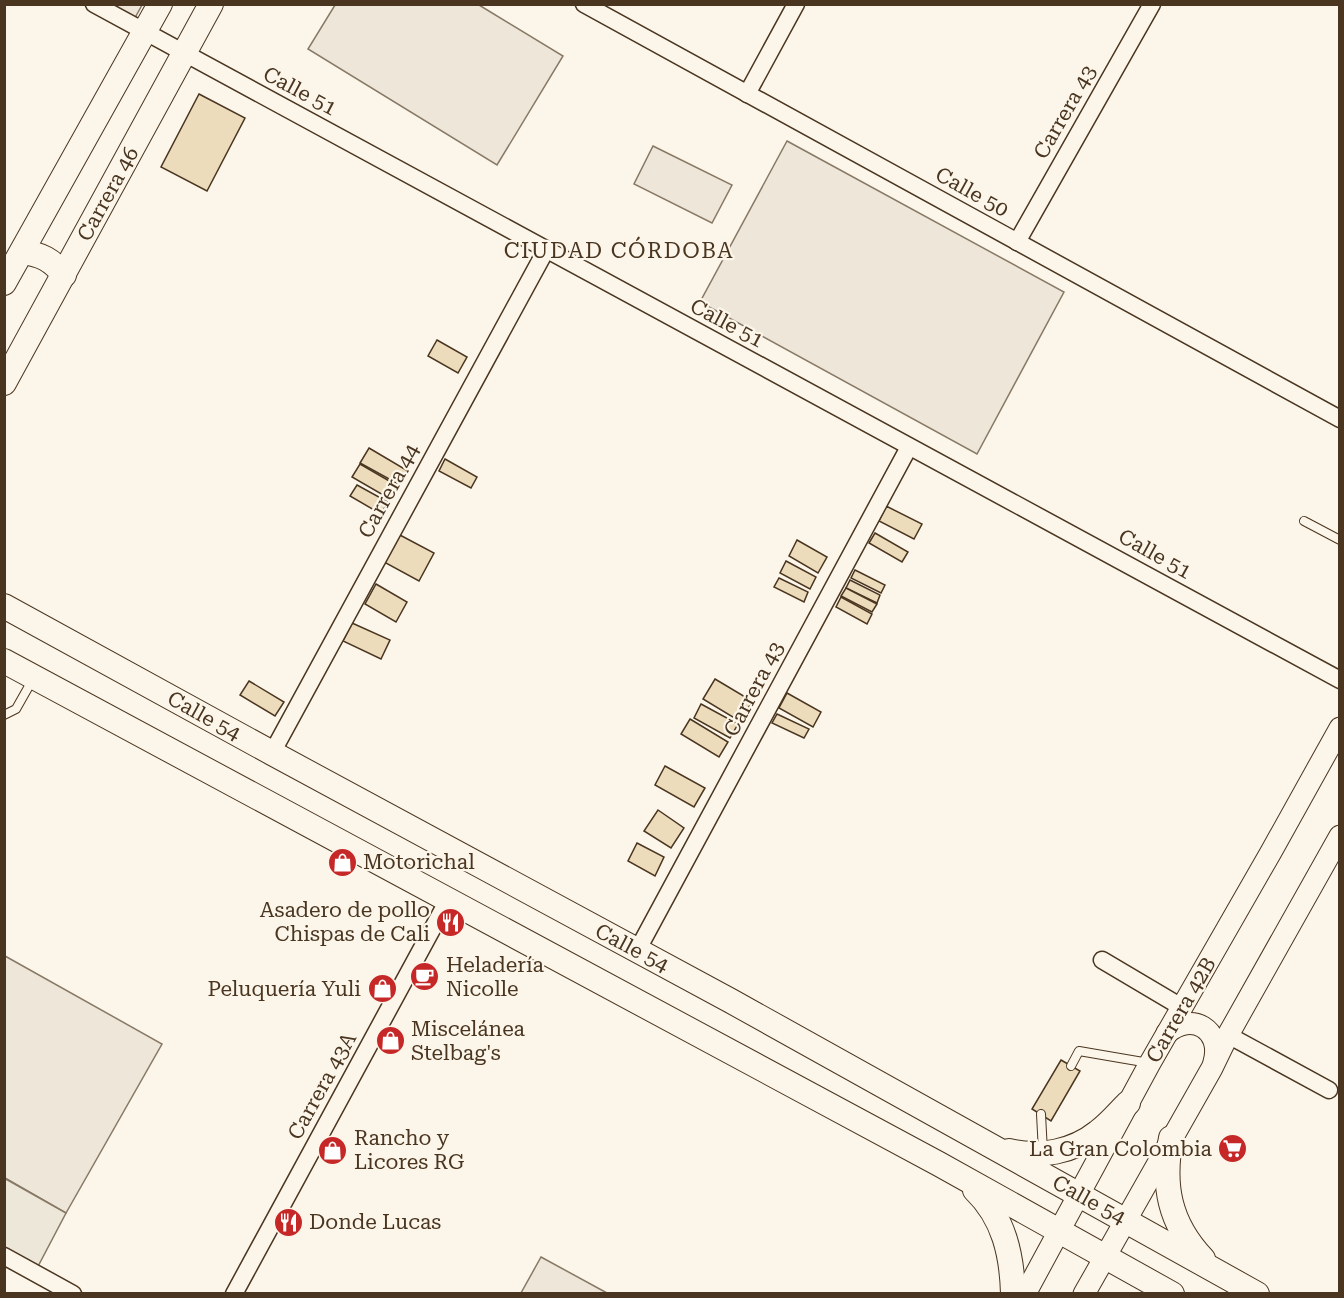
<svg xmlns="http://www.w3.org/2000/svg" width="1344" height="1298" font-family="'Roboto Serif',serif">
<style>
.green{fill:#ede6d9;stroke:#887966;stroke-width:1.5}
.parking{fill:#ede7d9;stroke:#887966;stroke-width:1.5}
.building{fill:#ecdcbc;stroke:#4a3520;stroke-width:1.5}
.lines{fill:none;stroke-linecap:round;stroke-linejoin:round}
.service-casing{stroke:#4a3520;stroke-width:10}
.minor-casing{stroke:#4a3520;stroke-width:19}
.tertiary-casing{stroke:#4a3520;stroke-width:23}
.secondary-casing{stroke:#4a3520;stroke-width:26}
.service{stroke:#fbf6e9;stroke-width:8}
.minor{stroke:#fbf6e9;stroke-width:16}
.tertiary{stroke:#fbf6e9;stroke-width:21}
.secondary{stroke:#fbf6e9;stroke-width:24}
.labels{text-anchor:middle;stroke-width:4.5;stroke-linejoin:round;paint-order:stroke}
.street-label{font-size:21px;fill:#4a3520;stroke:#fbf6e9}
.poi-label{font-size:21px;fill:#4a3520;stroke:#fbf6e9;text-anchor:start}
.neighbourhood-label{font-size:22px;letter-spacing:1.5px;fill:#4a3520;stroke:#fbf6e9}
</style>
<rect width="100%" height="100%" fill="#fbf6e9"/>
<g class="green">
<polygon points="94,5 142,5 131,25"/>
<polygon points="479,5 563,56 497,165 308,49 335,5"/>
<polygon points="787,141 1064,292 977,454 700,302"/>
<polygon points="653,146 732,185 712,223 634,184"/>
<polygon points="5,956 162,1044 66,1213 5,1178"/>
<polygon points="541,1257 607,1293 521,1293"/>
</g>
<polygon class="parking" points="4,1178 66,1213 35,1272 5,1256"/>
<g class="building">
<polygon points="199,94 245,118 207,191 161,167"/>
<polygon points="437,340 467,357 458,373 428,356"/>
<polygon points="369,448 408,471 400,485 360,463"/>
<polygon points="445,459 477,477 471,488 439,471"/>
<polygon points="360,464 398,486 390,499 352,477"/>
<polygon points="357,485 388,502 381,514 350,496"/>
<polygon points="886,506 922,524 914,539 879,521"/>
<polygon points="875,533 908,552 902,562 869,543"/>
<polygon points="398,534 434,553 419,581 384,562"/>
<polygon points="797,540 827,557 818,573 789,556"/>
<polygon points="786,561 816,577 810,589 780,573"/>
<polygon points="855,570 885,585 881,593 851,578"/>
<polygon points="779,578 808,592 804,602 774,587"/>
<polygon points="850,580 880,595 877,603 846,588"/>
<polygon points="376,584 407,602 396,622 365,604"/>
<polygon points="846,588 877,604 872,612 841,596"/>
<polygon points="841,597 872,614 867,624 836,607"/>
<polygon points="352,623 390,640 381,659 343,641"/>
<polygon points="715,679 752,701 741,722 703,699"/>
<polygon points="249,681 284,702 275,716 240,695"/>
<polygon points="787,693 821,712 813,727 779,708"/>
<polygon points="701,704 738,724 730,738 694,718"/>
<polygon points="777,714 809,729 804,738 772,723"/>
<polygon points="690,719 728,742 719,757 681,734"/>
<polygon points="665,766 705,788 694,807 655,785"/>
<polygon points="658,810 684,828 671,848 644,831"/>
<polygon points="637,843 664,857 655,876 628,861"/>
<polygon points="1061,1060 1080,1071 1051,1121 1032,1109"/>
</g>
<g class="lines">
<defs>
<g id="service">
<polyline points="1304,521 1340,540"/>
<polyline points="4,715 16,709 33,679"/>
<polyline points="1071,1066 1079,1051 1149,1063"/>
<polyline points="1041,1114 1043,1152"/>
</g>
<g id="minor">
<polyline points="94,4 1340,680"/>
<polyline points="584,4 1340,419"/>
<polyline points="747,94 796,4"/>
<polyline points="1017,242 1152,4"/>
<polyline points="272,753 546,250"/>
<polyline points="637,951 909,447"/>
<polyline points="1102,960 1183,1008"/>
<polyline points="1228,1035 1329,1090"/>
<polyline points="4,1256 73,1294"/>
<polyline points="234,1294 448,900"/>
</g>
<g id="tertiary">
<path d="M1167,1033C1192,1011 1223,1030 1214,1062"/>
<polyline points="1025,1294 1150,1063 1271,852 1340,728"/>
<polyline points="1084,1294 1212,1068 1228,1035 1340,836"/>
</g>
<g id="secondary">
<path d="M22,252C41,254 52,260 64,275"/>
<polyline points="4,283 160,4"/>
<polyline points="4,383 211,4"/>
<polyline points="4,606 272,753 731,1001 1257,1294"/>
<polyline points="4,661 939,1164 1172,1294"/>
<path d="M1171,1138C1162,1185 1169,1223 1203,1259"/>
<path d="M1009,1151C1040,1158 1073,1152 1098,1132C1109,1124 1118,1113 1128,1103"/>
<path d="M975,1190C1004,1218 1012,1255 1013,1294"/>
</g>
</defs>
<use href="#service" class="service-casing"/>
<use href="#minor" class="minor-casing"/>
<use href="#tertiary" class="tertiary-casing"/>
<use href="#secondary" class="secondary-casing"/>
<use href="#service" class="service"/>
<use href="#minor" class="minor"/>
<use href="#tertiary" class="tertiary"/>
<use href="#secondary" class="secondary"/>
</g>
<defs>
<symbol id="shop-disc" viewBox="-11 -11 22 22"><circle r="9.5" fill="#c62828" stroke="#fbf6e9"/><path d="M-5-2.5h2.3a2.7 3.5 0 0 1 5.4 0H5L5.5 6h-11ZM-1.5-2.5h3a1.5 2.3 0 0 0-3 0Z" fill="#fff"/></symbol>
<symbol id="restaurant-disc" viewBox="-11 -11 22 22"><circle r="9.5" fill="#c62828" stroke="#fbf6e9"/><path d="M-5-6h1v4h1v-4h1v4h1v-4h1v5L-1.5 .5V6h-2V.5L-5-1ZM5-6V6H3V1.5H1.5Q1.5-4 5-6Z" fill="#fff"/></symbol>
<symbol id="cafe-disc" viewBox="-11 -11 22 22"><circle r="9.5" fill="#c62828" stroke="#fbf6e9"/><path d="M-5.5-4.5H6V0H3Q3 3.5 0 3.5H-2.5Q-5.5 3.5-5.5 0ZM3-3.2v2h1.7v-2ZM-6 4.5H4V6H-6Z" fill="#fff"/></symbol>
<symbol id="supermarket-disc" viewBox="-11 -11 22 22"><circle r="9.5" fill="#c62828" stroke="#fbf6e9"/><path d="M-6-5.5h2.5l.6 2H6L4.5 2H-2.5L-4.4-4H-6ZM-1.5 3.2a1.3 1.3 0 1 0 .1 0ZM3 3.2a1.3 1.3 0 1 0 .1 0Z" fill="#fff"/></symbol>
</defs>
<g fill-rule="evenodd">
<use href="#shop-disc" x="326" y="846" width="33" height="33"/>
<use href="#restaurant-disc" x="434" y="906" width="33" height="33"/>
<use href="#cafe-disc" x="408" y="960" width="33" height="33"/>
<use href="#shop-disc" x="366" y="972" width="33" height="33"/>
<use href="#shop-disc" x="374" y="1024" width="33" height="33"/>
<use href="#supermarket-disc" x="1216" y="1132" width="33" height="33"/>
<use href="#shop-disc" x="316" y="1134" width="33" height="33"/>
<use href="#restaurant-disc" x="272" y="1206" width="33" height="33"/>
</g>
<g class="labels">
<g class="street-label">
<text transform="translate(300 91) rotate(28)" y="7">Calle 51</text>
<text transform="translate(1065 112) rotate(-60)" y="7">Carrera 43</text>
<text transform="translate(972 192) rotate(29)" y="7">Calle 50</text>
<text transform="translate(108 194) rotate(-61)" y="7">Carrera 46</text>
<text transform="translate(727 323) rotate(28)" y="7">Calle 51</text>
<text transform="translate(389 491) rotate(-61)" y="7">Carrera 44</text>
<text transform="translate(1155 554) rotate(29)" y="7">Calle 51</text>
<text transform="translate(754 689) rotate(-62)" y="7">Carrera 43</text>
<text transform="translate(204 716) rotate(29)" y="7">Calle 54</text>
<text transform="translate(632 948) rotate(28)" y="7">Calle 54</text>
<text transform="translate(1181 1010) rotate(-60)" y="7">Carrera 42B</text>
<text transform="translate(322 1086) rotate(-61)" y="7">Carrera 43A</text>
<text transform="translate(1089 1200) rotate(29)" y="7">Calle 54</text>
</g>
<g class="poi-label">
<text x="363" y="869">Motorichal</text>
<text x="430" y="917" text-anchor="end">Asadero de pollo<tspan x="430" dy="24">Chispas de Cali</tspan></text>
<text x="446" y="972">Heladería<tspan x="446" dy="24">Nicolle</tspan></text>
<text x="361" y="996" text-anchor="end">Peluquería Yuli</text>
<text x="411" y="1036">Miscelánea<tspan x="411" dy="24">Stelbag's</tspan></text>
<text x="354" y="1145">Rancho y<tspan x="354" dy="24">Licores RG</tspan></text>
<text x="1212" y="1156" text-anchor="end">La Gran Colombia</text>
<text x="309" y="1229">Donde Lucas</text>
</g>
<g class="neighbourhood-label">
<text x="619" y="258">CIUDAD CÓRDOBA</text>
</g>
</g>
<rect width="1344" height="1298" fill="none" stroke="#4a3520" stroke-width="12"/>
</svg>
